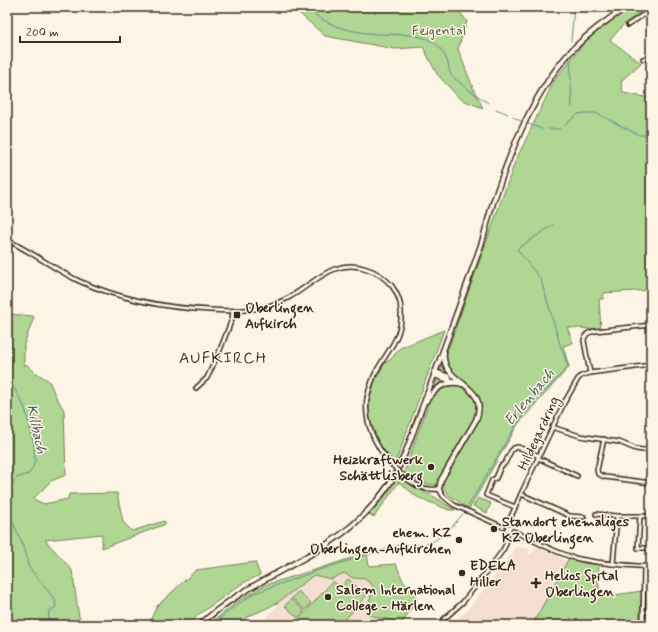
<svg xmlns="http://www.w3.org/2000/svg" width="658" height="632" font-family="Mynerve,sans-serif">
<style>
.built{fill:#f4ded0}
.green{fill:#afd693;stroke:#758058}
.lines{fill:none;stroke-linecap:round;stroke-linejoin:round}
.stream{stroke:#638b8f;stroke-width:1}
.minor-casing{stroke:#3b2a1e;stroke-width:6}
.major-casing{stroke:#3b2a1e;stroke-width:7}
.minor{stroke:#fcf5e5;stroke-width:3}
.major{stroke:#fcf5e5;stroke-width:4}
.minor-bridge-casing{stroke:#3b2a1e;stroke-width:6;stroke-linecap:butt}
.minor-bridge{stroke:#fcf5e5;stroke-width:3}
.poi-dot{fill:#3b2a1e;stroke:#fcf5e5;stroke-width:1.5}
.labels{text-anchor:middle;stroke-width:3;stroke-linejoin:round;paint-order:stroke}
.park-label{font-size:14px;fill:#58553b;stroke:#fcf5e5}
.poi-label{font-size:14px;font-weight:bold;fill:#3b2a1e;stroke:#fcf5e5;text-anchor:start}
.street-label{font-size:14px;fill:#3b2a1e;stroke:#fcf5e5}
.water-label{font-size:15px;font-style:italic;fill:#4f5b57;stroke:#fcf5e5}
.quarter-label{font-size:16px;letter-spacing:1px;fill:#3b2a1e;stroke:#fcf5e5}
</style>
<rect width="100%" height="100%" fill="#fcf5e5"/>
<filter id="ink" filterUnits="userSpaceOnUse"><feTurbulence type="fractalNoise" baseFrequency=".025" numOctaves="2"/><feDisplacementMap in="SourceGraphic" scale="8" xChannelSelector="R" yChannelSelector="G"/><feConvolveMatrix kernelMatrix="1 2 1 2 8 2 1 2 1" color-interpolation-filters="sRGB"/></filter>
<g filter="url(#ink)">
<g class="built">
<polygon points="517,547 530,549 528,554 530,555 537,547 567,561 578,564 568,625 477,625 472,622 467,625 452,625 455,620 466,612"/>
<polygon points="344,572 353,578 365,579 374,587 379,618 391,620 401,625 259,625 278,605 277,603 314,575 331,579"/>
</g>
<g class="green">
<polygon points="292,7 461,7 461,14 467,21 458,49 473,88 483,108 460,99 437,74 423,47 395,49 325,36"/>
<polygon points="633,7 648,7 625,23 610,40 641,63 621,81 623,93 651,98 651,290 604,293 603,299 599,299 601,330 567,327 573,343 563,346 569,367 518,424 469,509 450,496 442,486 421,483 404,472 515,162 555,79 584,43 599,28 625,11"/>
<polygon points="7,314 33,316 34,317 24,344 24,366 26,364 35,372 49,381 55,395 64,410 66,475 51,481 33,499 44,504 68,499 69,494 117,493 123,522 132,531 164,521 166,524 102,548 102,534 45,540 72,570 79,617 89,625 7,625"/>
<polygon points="444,330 395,464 383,449 377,439 372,425 369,415 369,402 375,380 385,363 390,360 400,348"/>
<polygon points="398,476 416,488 435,497 455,510 449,510 417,497 399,482 374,517 369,514 385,496"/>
<polygon points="478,498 491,503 487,513 473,506"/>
<polygon points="367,553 369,566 396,564 403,581 417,599 401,625 391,620 379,618 365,613 374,587 365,579 353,578 344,573 331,579 314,575 277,603 265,609 249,616 236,625 208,625 237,602 265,585 314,570"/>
<polygon points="569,558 575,560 599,565 598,581 601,597 642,591 639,625 532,625"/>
<polygon points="255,562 260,575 243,583 198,615 189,625 148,625 157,606 196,570"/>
<polygon points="348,579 367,595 340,625 305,625 299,619 333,581 340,588"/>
<polygon points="298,591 311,603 305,610 292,598"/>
<polygon points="291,599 304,611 298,618 285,606"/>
</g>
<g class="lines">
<g class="stream">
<path d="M308,7C321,26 356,33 378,34C393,35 413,33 427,39C438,43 444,52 448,63C449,67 449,72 451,75C453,77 456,80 458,81C467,89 478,96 488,103"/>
<polyline points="571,41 574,7"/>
<polyline points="570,58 572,107"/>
<polyline points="496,109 508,114"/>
<polyline points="513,117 523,122"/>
<polyline points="526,123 542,129"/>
<polyline points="565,125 578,114 586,113 596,113 639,135 651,135"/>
<polyline points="549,129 560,129"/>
<path d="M7,383L14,388L24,406L30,426L34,447L35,461L33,467L29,474C14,477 12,481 7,495"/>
<polyline points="7,505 11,518 26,553 28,566 55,600 56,607 49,611 48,625"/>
<polyline points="467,508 516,425 527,410 568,367 560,344 541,280 517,249 553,225"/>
<polyline points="211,625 234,607 255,593 319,570 399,545 423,545 434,541 450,529 463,514"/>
</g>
<defs>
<g id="minor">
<polyline points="628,25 646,13 651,18"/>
<polyline points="643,59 651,58"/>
<path d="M7,240C32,252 54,269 79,281C120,299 165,308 210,310C224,311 239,311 253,309C265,308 277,304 288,298C314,284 334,257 367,269C377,272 385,278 392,286C397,293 401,302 401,311C403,337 387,351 376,372C372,380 369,390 367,398C364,422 375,445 390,463"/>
<path d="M590,373L584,341C584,334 589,332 595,331L651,325"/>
<polyline points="196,388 207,378 220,350 232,319 233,311"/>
<polyline points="552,427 580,436 619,442 636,449 643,450 651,449"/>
<polyline points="604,439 597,470 598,474 605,477 651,483"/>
<polyline points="538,458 577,476"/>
<path d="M403,476C415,485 423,491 439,489L443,496L454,505L503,527"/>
<polyline points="521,494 570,516 584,517"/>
<polyline points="515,507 486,495 492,480 496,478 501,466 505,463 511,451 514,448 518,447 539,456"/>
<polyline points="596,514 617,516 651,516"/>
<polyline points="640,516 638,548 651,548"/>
<polyline points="510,523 510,519 521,494 564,403 578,379 581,376 590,373 651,365"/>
<path d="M513,531C534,540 553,552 575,558C599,564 626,565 651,567"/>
<polyline points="613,564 617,516"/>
<polyline points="644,590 651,590"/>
<polyline points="643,612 651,612"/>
<polyline points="440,625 444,619 463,602 492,565 503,550 506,544 507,534"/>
<polyline points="643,625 644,566"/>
</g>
<g id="major">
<polyline points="435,372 449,377"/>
<polyline points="434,375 455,382"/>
<path d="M426,401C435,389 446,379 462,384"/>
<path d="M439,489L441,480L476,420C491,383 440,385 444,352"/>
<path d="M200,625C237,589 286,571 329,543C353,527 374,507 390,483C406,457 414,428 425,400C444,348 463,297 481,245C486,230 489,214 494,200C512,147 535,89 574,48C590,32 608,19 627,7"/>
</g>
</defs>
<use href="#minor" class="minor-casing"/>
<use href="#major" class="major-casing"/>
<use href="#minor" class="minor"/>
<use href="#major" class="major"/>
<defs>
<polyline id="minor-bridge" points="390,463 403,476"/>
</defs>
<use href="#minor-bridge" class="minor-bridge-casing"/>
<use href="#minor-bridge" class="minor-bridge"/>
</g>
</g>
<g class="poi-dot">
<rect x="233" y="311" width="8" height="8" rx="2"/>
<circle cx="431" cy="467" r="4"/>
<circle cx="494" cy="529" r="4"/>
<circle cx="459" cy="540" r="4"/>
<circle cx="462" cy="573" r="4"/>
<path d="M534 577h4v4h4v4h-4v4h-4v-4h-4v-4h4z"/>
<circle cx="328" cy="597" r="4"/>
</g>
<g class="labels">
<g class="park-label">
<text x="439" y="35">Feigental</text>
</g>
<g class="poi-label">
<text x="245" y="312">Überlingen<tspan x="245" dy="16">Aufkirch</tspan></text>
<text x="423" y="464" text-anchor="end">Heizkraftwerk<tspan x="423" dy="16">Schättlisberg</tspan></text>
<text x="502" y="526">Standort ehemaliges<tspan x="502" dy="16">KZ Überlingen</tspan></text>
<text x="451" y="537" text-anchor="end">ehem. KZ<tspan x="451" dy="16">Überlingen-Aufkirchen</tspan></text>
<text x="470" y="570">EDEKA<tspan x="470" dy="16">Hiller</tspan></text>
<text x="545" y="580">Helios Spital<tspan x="545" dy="16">Überlingen</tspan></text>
<text x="336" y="594">Salem International<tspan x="336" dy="16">College - Härlen</tspan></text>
</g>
<g class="street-label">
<text transform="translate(538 433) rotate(-65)" y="5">Hildegardring</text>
</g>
<g class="water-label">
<text transform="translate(529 397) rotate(-50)" y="5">Erlenbach</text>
<text transform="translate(37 429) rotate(78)" y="5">Killbach</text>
</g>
<g class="quarter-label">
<text x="223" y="363">AUFKIRCH</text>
</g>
</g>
<rect width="658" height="632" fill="none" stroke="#fcf5e5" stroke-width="24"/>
<rect x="12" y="12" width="634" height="608" fill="none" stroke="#3b2a1e" stroke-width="1.5" filter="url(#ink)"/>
<path d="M20 36v6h100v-6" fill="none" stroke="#3b2a1e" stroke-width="2"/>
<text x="26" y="36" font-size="12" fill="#3b2a1e" stroke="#fcf5e5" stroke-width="3" paint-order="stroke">200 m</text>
</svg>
